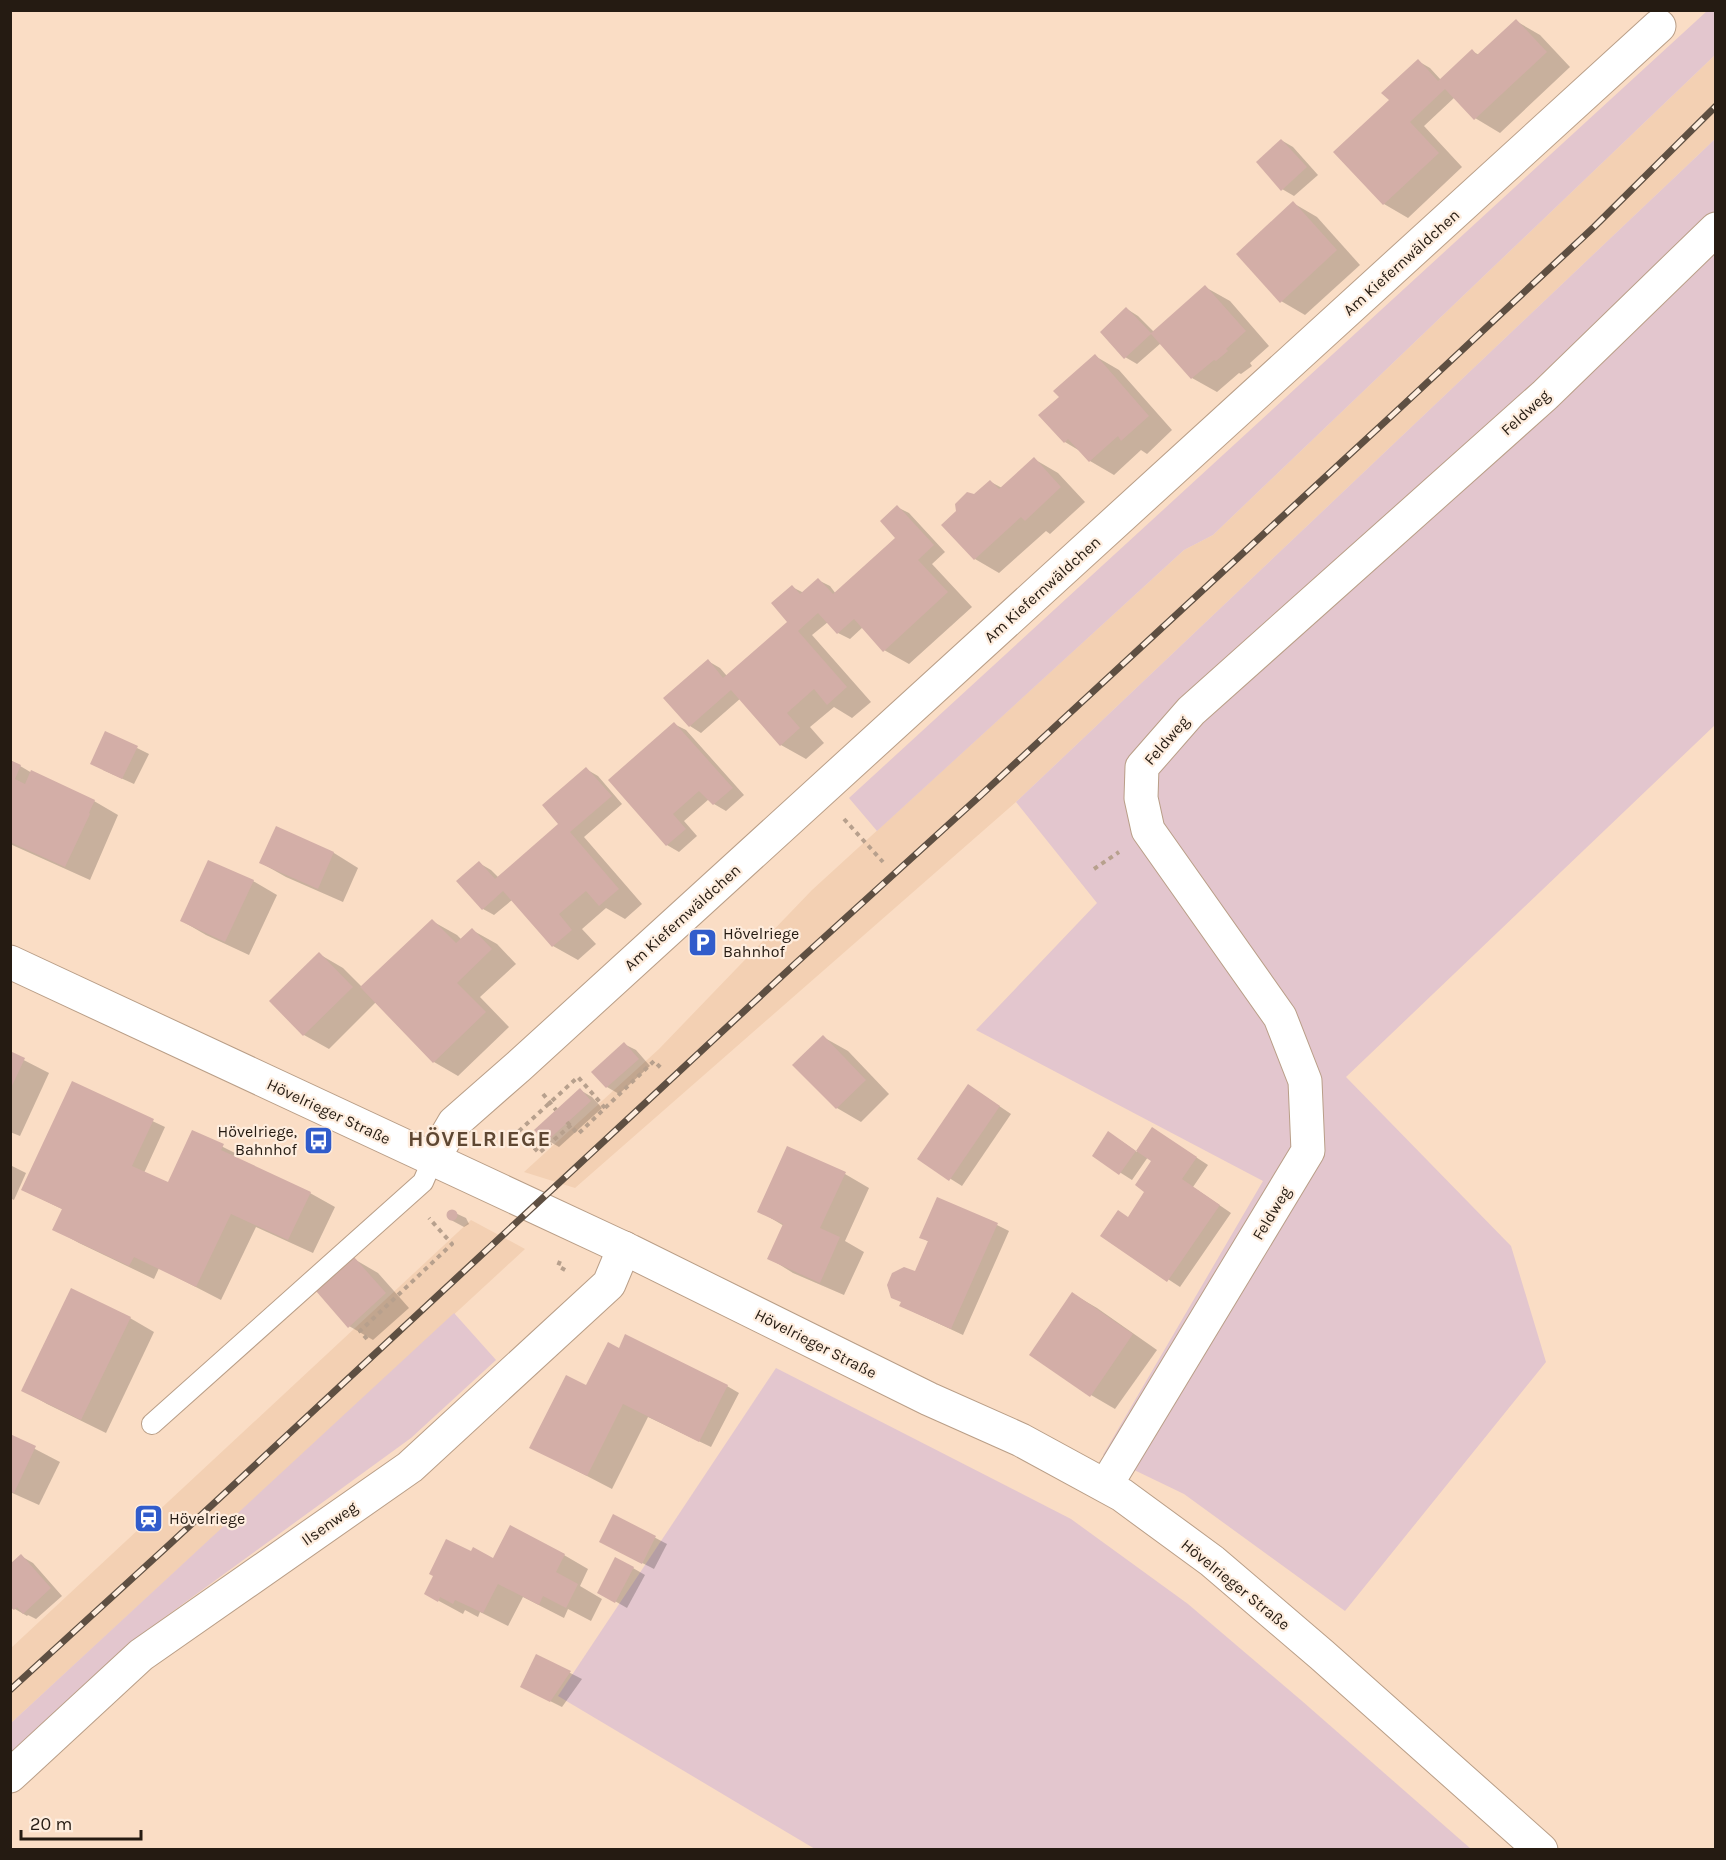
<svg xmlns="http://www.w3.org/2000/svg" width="1726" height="1860" font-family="Karla,sans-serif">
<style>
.built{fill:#f3d0b3}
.green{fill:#e3c6ce}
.shadow{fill:#0003}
.building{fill:#d3aea7}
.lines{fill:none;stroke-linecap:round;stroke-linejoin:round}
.service-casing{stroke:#b99e87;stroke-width:22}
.minor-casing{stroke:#b99e87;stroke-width:35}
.secondary-casing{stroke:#b99e87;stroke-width:35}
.path{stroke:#b7a08d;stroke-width:4;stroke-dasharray:4.5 4.5;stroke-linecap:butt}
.service{stroke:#fff;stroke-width:20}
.minor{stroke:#fff;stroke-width:33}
.secondary{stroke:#fff;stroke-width:33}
.rail-casing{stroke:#5e4f42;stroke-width:7}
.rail{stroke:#feedde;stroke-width:4.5;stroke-dasharray:14;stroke-linecap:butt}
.labels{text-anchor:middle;stroke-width:4.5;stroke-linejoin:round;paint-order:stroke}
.street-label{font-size:16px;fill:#251b12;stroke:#feedde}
.poi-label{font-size:16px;fill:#251b12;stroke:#feedde;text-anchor:start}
.district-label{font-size:22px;font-weight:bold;letter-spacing:1.5px;fill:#5e4732;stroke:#feedde}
</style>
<rect width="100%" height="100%" fill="#faddc5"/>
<g class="built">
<polygon points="1715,55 1715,139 1016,802 575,1188 524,1172 659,1049 812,890 1184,550 1213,535"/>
<polygon points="471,1220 525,1249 11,1723 11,1648"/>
</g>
<g class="green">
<polygon points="1707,11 1715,11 1715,55 1213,535 1184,550 877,831 849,798"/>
<polygon points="1715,139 1715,725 1346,1077 1511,1246 1546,1362 1345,1611 1184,1494 1103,1455 1263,1181 976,1030 1097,903 1016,802"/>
<polygon points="454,1313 496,1360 411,1438 132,1641 11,1755 11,1723"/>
<polygon points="776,1368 1071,1519 1188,1604 1302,1701 1471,1849 815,1849 558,1696"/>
</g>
<g class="shadow">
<polygon points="1516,21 1540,35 1570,67 1500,133 1475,118 1455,97 1424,126 1462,167 1408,218 1384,204 1391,100 1418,61 1430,68 1441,80 1472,51 1479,55"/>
<polygon points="1281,140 1293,147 1318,175 1294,196 1282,189"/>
<polygon points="1293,203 1317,217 1360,265 1305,315 1281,301"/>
<polygon points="1205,287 1230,301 1269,346 1250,363 1252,366 1241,374 1239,373 1217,392 1192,378 1161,343 1137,364 1125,357 1127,309 1138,316 1154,332"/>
<polygon points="1095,356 1119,370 1172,430 1147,454 1141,450 1114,475 1090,461 1080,451 1065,442 1061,397"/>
<polygon points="1034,459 1058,473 1085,502 1050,534 1046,531 999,573 975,559 974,496 991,482 1002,488"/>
<polygon points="897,507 909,513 945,552 932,564 972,607 909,664 884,650 863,627 850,639 838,633 828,622 812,635 871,702 852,718 834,707 810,727 824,743 806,759 781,745 741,698 701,733 690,726 708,661 720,668 727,676 790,621 792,587 804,593 818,580 830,586 836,594 898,537"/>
<polygon points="674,724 686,730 744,795 726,811 714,804 709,799 684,821 697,836 679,852 667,845 610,780"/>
<polygon points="137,748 149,754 134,784 103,770"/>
<polygon points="10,760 32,773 94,801 118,815 90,880 10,844"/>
<polygon points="586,769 598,776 622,804 584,837 642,904 625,919 606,908 582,929 596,944 578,960 553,946 512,900 494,915 483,909 479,863 491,870 499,878 561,824"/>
<polygon points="277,828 334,853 358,868 343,902 286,877 261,863"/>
<polygon points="253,881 277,895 249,955 206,935 182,921"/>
<polygon points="432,921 457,935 462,940 472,930 497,944 516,964 480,997 509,1027 458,1076 434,1062 376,1002 329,1049 304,1035 271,1002 319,954 343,968 362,987"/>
<polygon points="823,1037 848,1051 889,1094 861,1122 837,1108 794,1065"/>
<polygon points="624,1044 636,1050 650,1066 619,1094 607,1087 594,1072"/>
<polygon points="10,1053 49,1073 20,1136 10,1132"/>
<polygon points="72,1083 165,1127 144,1173 169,1184 193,1132 235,1153 233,1157 310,1193 335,1207 313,1253 256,1227 221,1300 159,1268 154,1279 79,1243 54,1229 64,1210 23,1190"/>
<polygon points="580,1090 592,1097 602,1108 559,1147 547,1140"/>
<polygon points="980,1093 1011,1114 962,1186 919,1159"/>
<polygon points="1153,1129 1208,1165 1193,1187 1231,1213 1180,1287 1102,1236 1128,1218 1146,1192 1153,1161 1148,1157 1132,1180 1094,1156 1120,1140 1137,1152"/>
<polygon points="10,1165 26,1173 14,1200 10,1198"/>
<polygon points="845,1174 869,1188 845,1241 864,1252 844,1295 793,1273 769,1258 784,1226 759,1211"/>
<polygon points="451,1211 466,1218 469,1224 464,1227 451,1220 448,1214"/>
<polygon points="997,1225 1009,1231 963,1335 901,1306 929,1242 921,1237"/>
<polygon points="354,1259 378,1273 409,1308 373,1340 349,1326"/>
<polygon points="1073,1294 1097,1308 1157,1350 1115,1409 1091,1395"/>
<polygon points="130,1318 154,1332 106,1433 47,1404 23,1390"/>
<polygon points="727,1386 739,1393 711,1447 648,1417 612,1489 531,1447 587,1387"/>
<polygon points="10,1436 60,1462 39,1505 10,1492"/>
<polygon points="614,1516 667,1544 654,1569 613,1548"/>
<polygon points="471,1553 493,1560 564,1555 588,1569 580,1586 602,1599 591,1621 568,1609 564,1618 523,1597 508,1626 480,1612 478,1617 465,1610 463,1614 426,1594"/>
<polygon points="21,1556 33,1563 62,1596 36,1619 28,1615 27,1616 15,1609 10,1604"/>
<polygon points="633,1568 645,1575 627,1608 599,1592"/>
<polygon points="537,1656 582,1679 562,1707 534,1693"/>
</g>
<g class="building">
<polygon points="1516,19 1547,52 1474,120 1445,89 1410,122 1439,153 1383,205 1333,152 1389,100 1381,93 1418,59 1438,81 1472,49 1477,55"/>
<polygon points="1281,139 1307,167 1281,191 1256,162"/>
<polygon points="1293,201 1337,250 1280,303 1236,254"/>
<polygon points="1205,285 1246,331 1226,349 1228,351 1216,361 1214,360 1191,379 1151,334 1124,359 1100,332 1126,307 1151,333"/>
<polygon points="1095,354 1149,416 1121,441 1118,436 1089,462 1068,439 1064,443 1038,415 1059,397 1053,391"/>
<polygon points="1034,457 1061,487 1025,521 1021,517 974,560 941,525 956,511 955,504 967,492 974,494 990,480 999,489"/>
<polygon points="897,505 934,545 918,560 948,592 883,652 854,619 837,634 818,613 798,631 847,687 827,705 814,689 787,713 800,728 780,746 731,690 689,727 663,698 708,659 723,678 787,622 771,603 792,585 800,594 818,578 833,594 895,538 880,521"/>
<polygon points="674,722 733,788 713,805 699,791 673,814 686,829 666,846 608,780"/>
<polygon points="105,731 138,746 122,779 90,764"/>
<polygon points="10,760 21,765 15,779 25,784 31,770 95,800 89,813 90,814 65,867 10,842"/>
<polygon points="586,767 612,796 570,832 619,889 599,906 586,891 559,914 572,930 552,947 503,891 482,910 456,881 479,861 495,879 558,824 542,805"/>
<polygon points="276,826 334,852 318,889 259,863"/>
<polygon points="208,860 254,880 225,942 180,921"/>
<polygon points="432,919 456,943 472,928 492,949 457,983 486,1012 433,1063 360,987"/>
<polygon points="319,952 353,987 303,1036 269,1001"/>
<polygon points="823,1035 866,1080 836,1109 792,1065"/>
<polygon points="624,1042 639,1059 606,1088 591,1072"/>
<polygon points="10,1051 25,1058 10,1090"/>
<polygon points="72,1081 154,1119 132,1166 168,1182 192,1130 224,1144 221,1150 311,1192 288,1240 231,1214 196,1287 134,1257 129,1266 52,1230 62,1209 21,1190"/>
<polygon points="968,1084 1000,1106 949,1181 917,1159"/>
<polygon points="580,1088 591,1101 546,1142 534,1130"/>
<polygon points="1152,1127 1197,1157 1182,1179 1220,1205 1167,1282 1100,1236 1118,1210 1128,1217 1144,1192 1135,1185 1151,1161 1136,1151"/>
<polygon points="1108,1131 1136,1151 1119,1175 1092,1156"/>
<polygon points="787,1146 846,1172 820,1228 840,1237 820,1283 767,1259 783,1224 757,1212"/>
<polygon points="937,1197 998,1223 951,1329 899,1306 901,1302 891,1298 887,1285 892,1273 904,1267 915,1271 928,1241 919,1238"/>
<circle cx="452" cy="1215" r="5.5"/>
<polygon points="354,1257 386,1293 348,1328 316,1291"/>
<polygon points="71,1288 131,1317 81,1420 21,1391"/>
<polygon points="1072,1292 1133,1334 1090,1397 1029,1355"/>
<polygon points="625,1334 728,1385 699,1442 623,1404 587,1476 529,1448 566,1375 586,1385 608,1342 619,1348"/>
<polygon points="10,1434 36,1446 14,1493 10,1491"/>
<polygon points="613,1514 656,1536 642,1564 599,1542"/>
<polygon points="510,1525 565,1554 556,1572 578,1584 566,1608 543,1596 539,1605 498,1584 483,1613 455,1600 453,1604 440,1597 438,1602 424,1594 433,1576 429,1574 446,1539 471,1551 473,1547 493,1558"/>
<polygon points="21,1554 51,1588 23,1614 17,1607 14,1610 10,1607 10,1564"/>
<polygon points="615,1557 634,1567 615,1603 597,1593"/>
<polygon points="536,1654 571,1671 550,1702 520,1687"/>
</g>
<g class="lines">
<defs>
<polyline id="service" points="152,1424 423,1182 433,1159"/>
<g id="minor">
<polyline points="433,1159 454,1123 519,1066 1659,26"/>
<polyline points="1106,1485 1308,1151 1305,1081 1280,1017 1148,830 1141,798 1142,767 1191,711 1545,395 1716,229"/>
<polyline points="10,1776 141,1655 410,1467 609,1284 624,1248"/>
</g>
<polyline id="secondary" points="10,962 630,1251 929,1399 1021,1440 1122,1495 1212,1561 1322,1655 1541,1850"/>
</defs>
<use href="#service" class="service-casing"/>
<use href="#minor" class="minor-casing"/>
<use href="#secondary" class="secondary-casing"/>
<g class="path">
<polyline points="844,819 883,862"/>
<polyline points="1094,869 1119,852"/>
<polyline points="543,1094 556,1110"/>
<polyline points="567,1122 578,1134 654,1061 662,1069"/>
<polyline points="571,1125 539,1153 519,1131 578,1077 605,1108"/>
<polyline points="560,1261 558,1266 567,1271"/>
<polyline points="367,1339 360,1331 452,1244 429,1218"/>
</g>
<use href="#service" class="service"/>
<use href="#minor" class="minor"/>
<use href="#secondary" class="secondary"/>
<defs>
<polyline id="rail" points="10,1690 170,1544 796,963 981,795 1401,407 1594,227 1716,106"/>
</defs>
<use href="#rail" class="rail-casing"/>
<use href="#rail" class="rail"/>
</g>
<defs>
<symbol id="parking-square" viewBox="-11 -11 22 22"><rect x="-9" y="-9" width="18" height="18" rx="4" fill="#315ccb" stroke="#feedde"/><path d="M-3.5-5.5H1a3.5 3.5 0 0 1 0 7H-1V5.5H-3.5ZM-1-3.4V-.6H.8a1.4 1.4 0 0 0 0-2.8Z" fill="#fff"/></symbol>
<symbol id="bus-square" viewBox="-11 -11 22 22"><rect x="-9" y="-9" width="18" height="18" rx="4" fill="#315ccb" stroke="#feedde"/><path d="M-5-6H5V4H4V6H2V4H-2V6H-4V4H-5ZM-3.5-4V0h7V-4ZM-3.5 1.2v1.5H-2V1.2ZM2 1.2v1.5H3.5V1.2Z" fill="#fff"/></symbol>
<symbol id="station-square" viewBox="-11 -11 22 22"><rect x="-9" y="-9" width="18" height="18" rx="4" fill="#315ccb" stroke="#feedde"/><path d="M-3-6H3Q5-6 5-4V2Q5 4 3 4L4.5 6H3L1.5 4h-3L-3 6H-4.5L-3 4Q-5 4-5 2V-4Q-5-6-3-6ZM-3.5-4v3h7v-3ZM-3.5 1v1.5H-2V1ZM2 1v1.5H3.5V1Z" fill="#fff"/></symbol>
</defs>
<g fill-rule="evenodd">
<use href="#parking-square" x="686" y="926" width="33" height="33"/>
<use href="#bus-square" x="302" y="1124" width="33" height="33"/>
<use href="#station-square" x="132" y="1502" width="33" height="33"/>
</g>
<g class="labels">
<g class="street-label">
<text transform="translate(1401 262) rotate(-42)" y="6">Am Kiefernwäldchen</text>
<text transform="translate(1525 412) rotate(-42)" y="6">Feldweg</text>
<text transform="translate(1042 589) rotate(-42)" y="6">Am Kiefernwäldchen</text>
<text transform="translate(1166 740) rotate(-49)" y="6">Feldweg</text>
<text transform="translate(682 917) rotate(-42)" y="6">Am Kiefernwäldchen</text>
<text transform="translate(329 1111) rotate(25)" y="6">Hövelrieger Straße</text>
<text transform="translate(1271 1213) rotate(-59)" y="6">Feldweg</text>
<text transform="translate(816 1343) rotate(27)" y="6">Hövelrieger Straße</text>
<text transform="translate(329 1523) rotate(-35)" y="6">Ilsenweg</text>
<text transform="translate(1236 1584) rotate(39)" y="6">Hövelrieger Straße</text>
</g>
<g class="poi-label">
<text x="723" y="939">Hövelriege<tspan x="723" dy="18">Bahnhof</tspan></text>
<text x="297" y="1137" text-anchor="end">Hövelriege,<tspan x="297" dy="18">Bahnhof</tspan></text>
<text x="169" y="1524">Hövelriege</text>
</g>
<g class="district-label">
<text x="480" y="1146">HÖVELRIEGE</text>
</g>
</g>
<rect width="1726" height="1860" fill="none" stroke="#251b12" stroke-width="24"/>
<path d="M21 1830v9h120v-9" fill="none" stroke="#251b12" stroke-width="3"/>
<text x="30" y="1830" font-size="18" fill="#251b12" stroke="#feedde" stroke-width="4.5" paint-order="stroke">20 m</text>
</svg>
